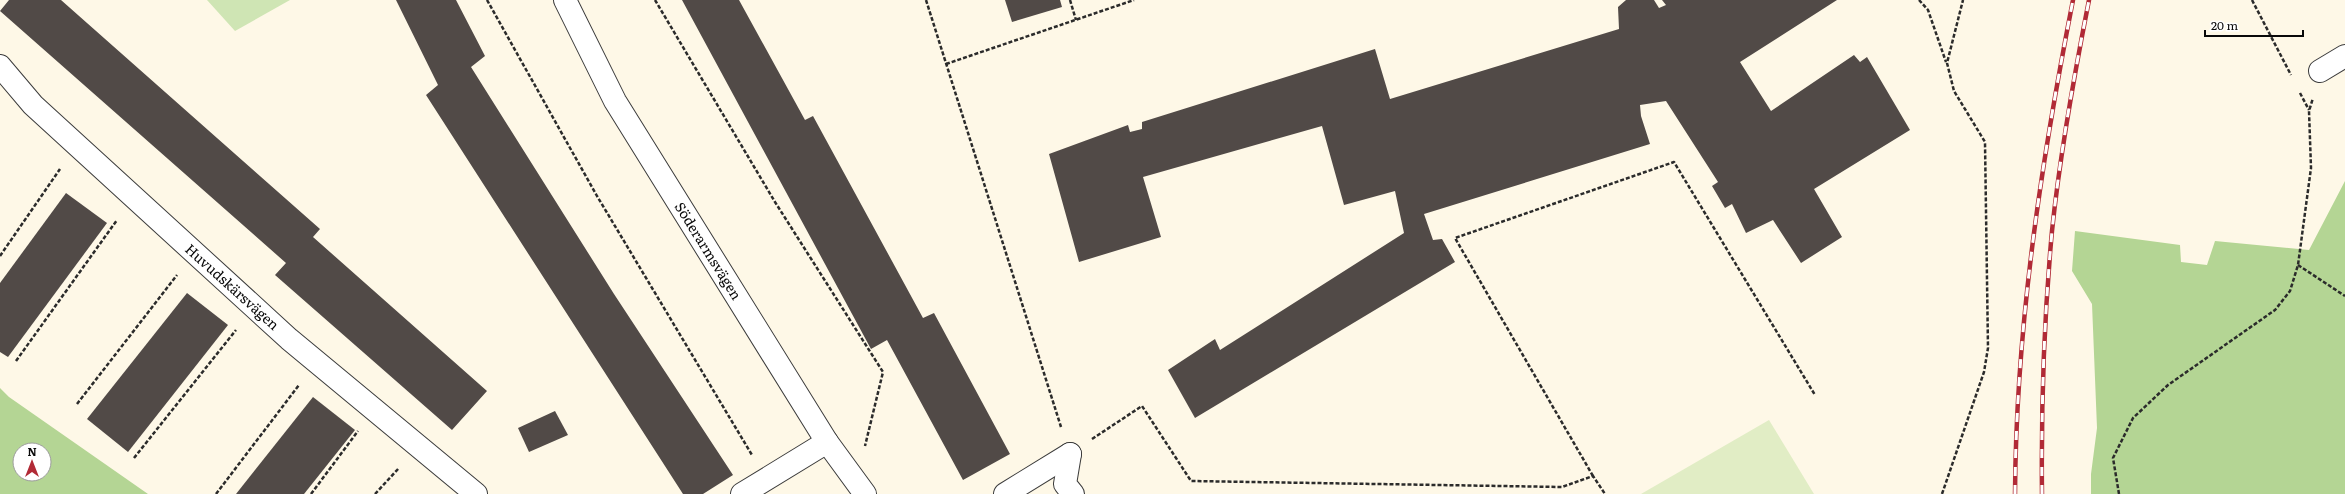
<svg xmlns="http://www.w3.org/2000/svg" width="2345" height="494" font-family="Literata,serif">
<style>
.green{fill:#cfe5b4}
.forest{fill:#b4d594;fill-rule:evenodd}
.pitch{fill:#e1edc5}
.building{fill:#514a47}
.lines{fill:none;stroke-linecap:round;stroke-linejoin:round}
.minor-casing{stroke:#3c3c3c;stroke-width:24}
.path{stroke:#2b2b2b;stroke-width:2.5;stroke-dasharray:4 2;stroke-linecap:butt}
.minor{stroke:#fff;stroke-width:22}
.rail-casing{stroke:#b12a36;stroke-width:4.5}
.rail{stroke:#fff;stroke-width:3;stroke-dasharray:9;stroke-linecap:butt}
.labels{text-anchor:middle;stroke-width:4;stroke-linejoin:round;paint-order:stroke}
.street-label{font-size:14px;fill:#090909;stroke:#fff}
</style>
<rect width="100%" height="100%" fill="#fef8e7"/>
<polygon class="green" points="207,0 290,0 235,31"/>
<g class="forest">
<polygon points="2345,181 2345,494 2091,494 2091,474 2097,428 2092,304 2072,271 2075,231 2180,245 2181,262 2207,265 2215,241 2309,250"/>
<path d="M0,388L9,397L148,494H0ZM20,450H44V474H20Z"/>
</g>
<polygon class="pitch" points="1769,420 1814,494 1641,494"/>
<g class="building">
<polygon points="9,0 61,0 320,229 313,237 487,391 452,430 275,275 286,263 0,11"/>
<polygon points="396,0 456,0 485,56 471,67 614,294 733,475 703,494 683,494 426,95 438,85"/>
<polygon points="682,0 739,0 805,120 813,116 923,318 934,313 1010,454 963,480 887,340 871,349"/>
<polygon points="1005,0 1060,0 1062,7 1012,22"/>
<polygon points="1626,0 1654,0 1659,8 1666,5 1662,0 1837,0 1740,62 1771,111 1854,55 1860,62 1867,57 1910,130 1814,189 1842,237 1801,263 1773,220 1746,233 1732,204 1725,208 1712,186 1718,182 1666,101 1640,105 1641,116 1650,144 1424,214 1433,240 1442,239 1455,262 1195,418 1168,370 1215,339 1220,350 1404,233 1395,191 1344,205 1322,126 1143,177 1161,237 1079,262 1049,154 1128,125 1130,132 1142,129 1142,122 1375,49 1390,99 1619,29 1618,7"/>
<polygon points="66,193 107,223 8,357 0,352 0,283"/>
<polygon points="187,293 228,325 128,452 87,419"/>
<polygon points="313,397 355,430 304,494 236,494"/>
<polygon points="555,411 568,435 529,452 518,428"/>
</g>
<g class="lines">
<defs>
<g id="minor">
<polyline points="565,0 615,101 827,442 865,494"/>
<polyline points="0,66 33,105 289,339 476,494"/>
<polyline points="2320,71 2345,56"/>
<polyline points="1070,454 1065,484 1073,494"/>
<polyline points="742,494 827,442"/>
<polyline points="1005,494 1070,454"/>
</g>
</defs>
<use href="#minor" class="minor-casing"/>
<g class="path">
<polyline points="487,0 597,196 752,455"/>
<polyline points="655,0 775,202 883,372 865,446"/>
<polyline points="926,0 1061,427"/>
<polyline points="1070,0 1076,20"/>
<polyline points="1919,0 1928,10 1946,62"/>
<polyline points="2252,0 2291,75"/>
<polyline points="946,64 1134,0"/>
<polyline points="2300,93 2309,110"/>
<polyline points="0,256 60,169"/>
<polyline points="2298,265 2345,296"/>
<polyline points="16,361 117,220"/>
<polyline points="77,404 177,275"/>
<polyline points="1092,439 1142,406 1191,481 1562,487 1593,476 1605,494"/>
<polyline points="134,458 236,330"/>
<polyline points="1593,476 1455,238 1674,162 1815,395"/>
<polyline points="216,494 299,385"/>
<polyline points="311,494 358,431"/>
<polyline points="375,494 399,468"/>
<polyline points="1942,494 1984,372 1988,348 1985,142 1954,91 1947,63 1963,0"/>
<polyline points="2119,494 2113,458 2133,418 2168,385 2275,310 2290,291 2298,265 2311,168 2309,111 2313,98"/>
</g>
<use href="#minor" class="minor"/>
<defs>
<g id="rail">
<path d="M2015,494C2016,327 2041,163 2073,0"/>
<path d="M2042,494C2041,406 2044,318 2052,231C2060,153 2074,76 2089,0"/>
</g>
</defs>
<use href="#rail" class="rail-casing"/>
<use href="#rail" class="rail"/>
</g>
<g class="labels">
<g class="street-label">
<text transform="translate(708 251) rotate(58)" y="5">Söderarmsvägen</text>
<text transform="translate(232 287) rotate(42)" y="5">Huvudskärsvägen</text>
</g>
</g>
<g transform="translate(32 462)"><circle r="19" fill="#ffffff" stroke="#9d9d9d"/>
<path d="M0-3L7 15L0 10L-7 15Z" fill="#b12a36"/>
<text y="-6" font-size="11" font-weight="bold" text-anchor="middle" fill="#090909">N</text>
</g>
<path d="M2205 30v6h98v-6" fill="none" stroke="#090909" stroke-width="2"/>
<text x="2211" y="30" font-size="12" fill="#090909" stroke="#ffffff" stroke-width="3" paint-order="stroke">20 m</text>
</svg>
